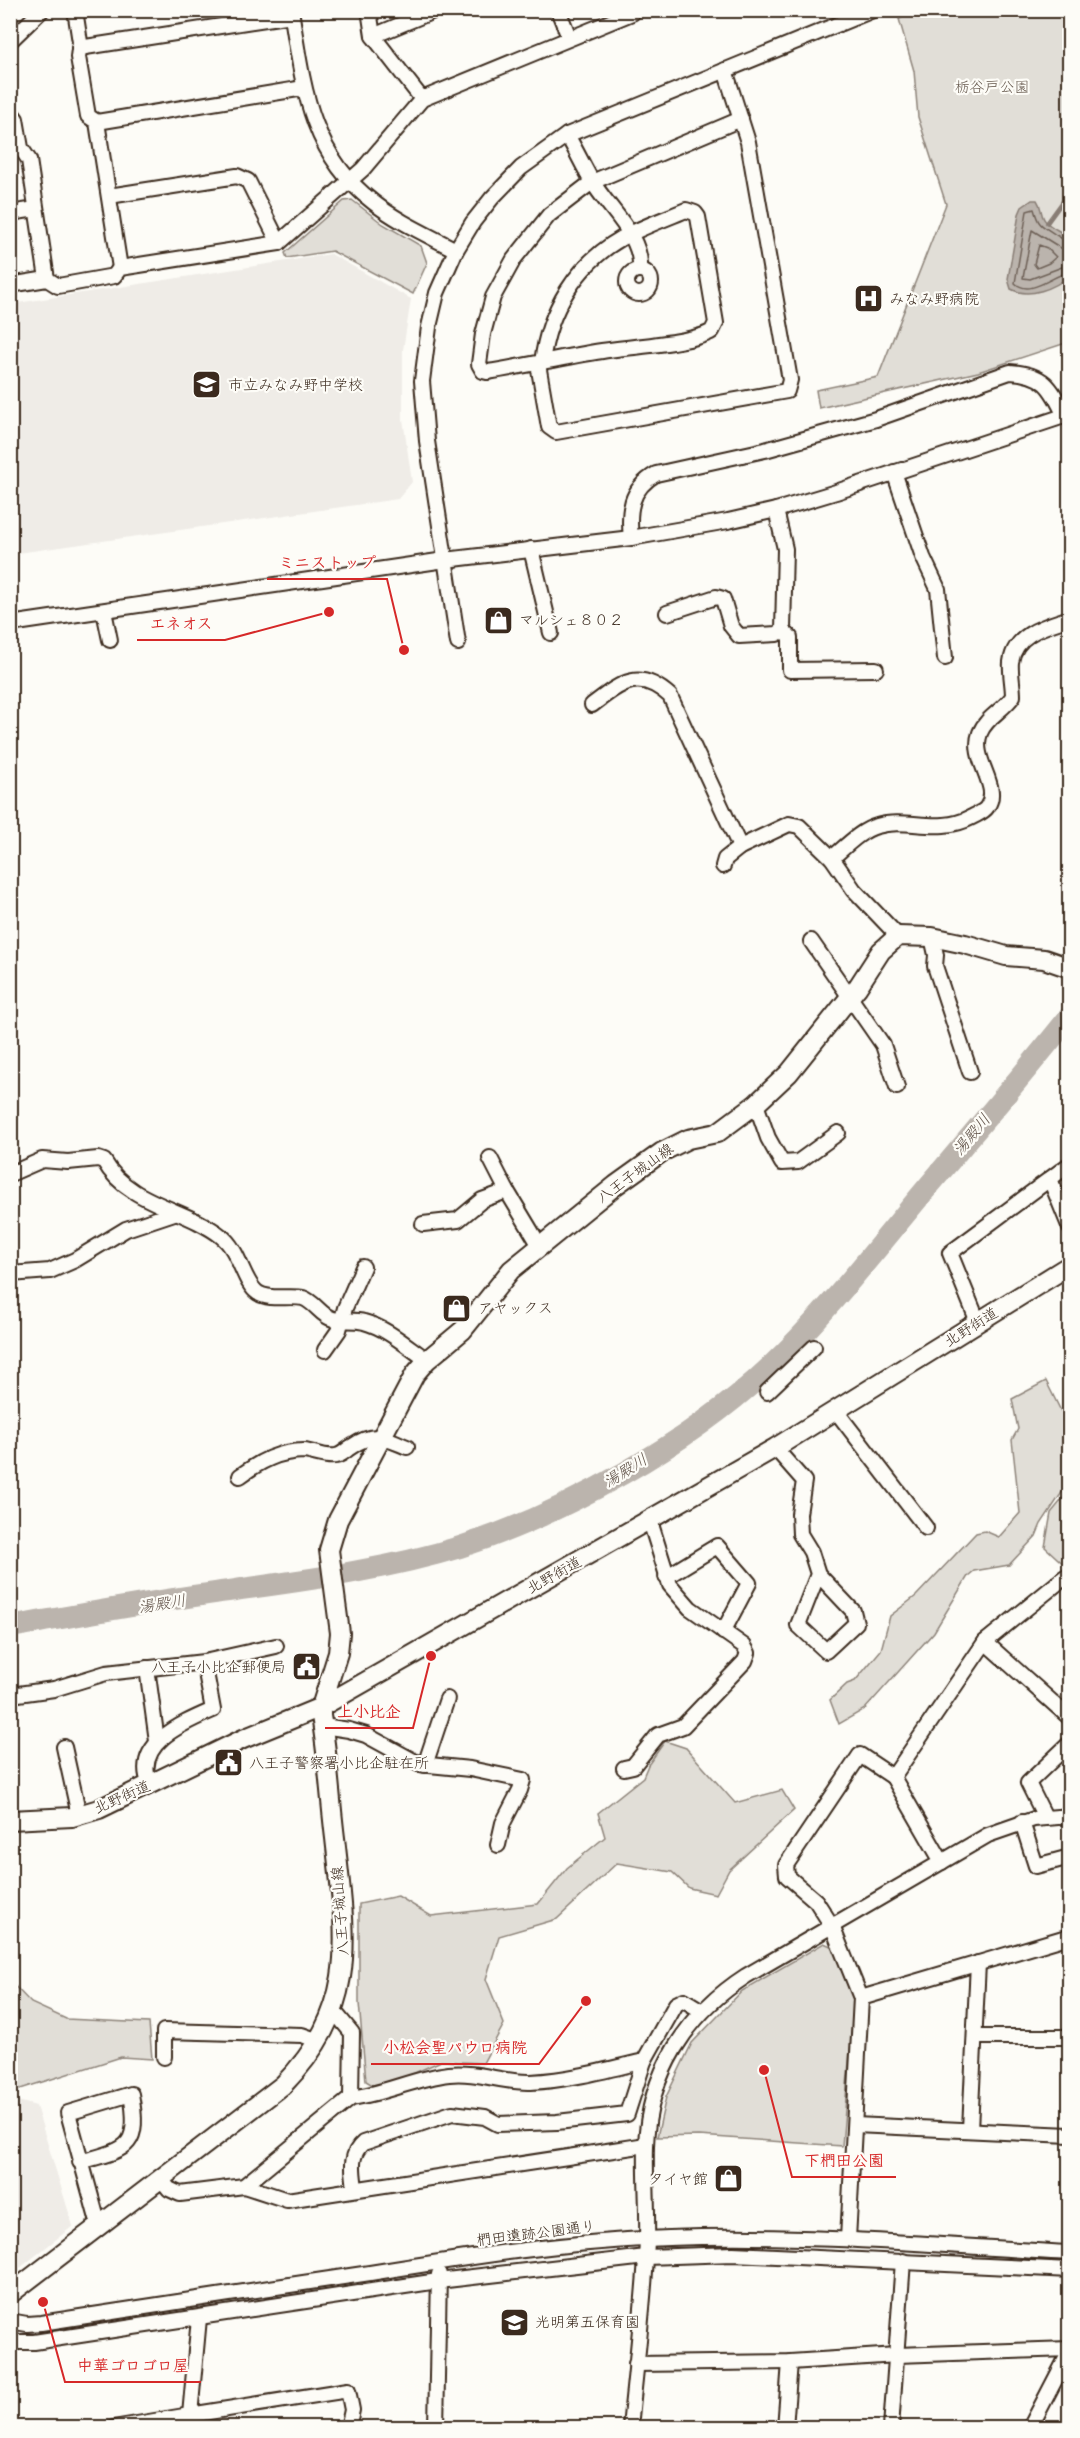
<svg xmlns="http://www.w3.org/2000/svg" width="1080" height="2438" font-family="Delius,'Klee One',sans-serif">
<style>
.built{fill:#efece7}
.green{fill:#e1ded7;stroke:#8e847a;stroke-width:1.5}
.water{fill:#bbb4ad;stroke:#887d74;stroke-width:1.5}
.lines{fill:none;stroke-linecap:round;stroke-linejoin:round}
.shore{stroke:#6e6157;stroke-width:1.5}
.stream{stroke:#887d74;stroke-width:4}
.river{stroke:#bbb4ad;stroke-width:22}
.minor-casing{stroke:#3b2a1e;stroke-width:18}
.major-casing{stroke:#3b2a1e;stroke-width:22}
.minor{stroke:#fdfcf7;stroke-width:14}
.major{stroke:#fdfcf7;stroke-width:18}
.labels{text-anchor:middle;stroke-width:4.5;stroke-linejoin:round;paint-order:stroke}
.park-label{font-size:15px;fill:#64574c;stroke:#fdfcf7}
.poi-label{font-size:15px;fill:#3b2a1e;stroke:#fdfcf7;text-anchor:start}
.street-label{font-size:15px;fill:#3b2a1e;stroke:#fdfcf7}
.water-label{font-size:16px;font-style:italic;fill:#615349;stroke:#fdfcf7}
.leader{fill:none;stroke:#d62828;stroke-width:2}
.callout-dot{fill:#d62828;stroke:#fdfcf7;stroke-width:2}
.callout-label{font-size:16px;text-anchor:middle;font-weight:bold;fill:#d62828;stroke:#fdfcf7;stroke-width:4.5;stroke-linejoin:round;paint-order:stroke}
</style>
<rect width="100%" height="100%" fill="#fdfcf7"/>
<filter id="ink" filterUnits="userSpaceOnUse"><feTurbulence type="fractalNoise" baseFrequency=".0167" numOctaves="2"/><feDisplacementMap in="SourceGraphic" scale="12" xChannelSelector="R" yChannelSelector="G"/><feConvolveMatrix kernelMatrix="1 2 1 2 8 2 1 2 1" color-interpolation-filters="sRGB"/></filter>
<g filter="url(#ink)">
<g class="built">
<polygon points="331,254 411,299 403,350 403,419 412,482 398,499 11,554 11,304"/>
<polygon points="11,2099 36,2106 73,2226 11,2275"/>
</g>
<g class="green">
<polygon points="919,10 1069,11 1069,342 978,372 819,408 816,390 878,377 946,204 918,117 914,71 899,19"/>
<polygon points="352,200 383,224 421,246 427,263 413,294 332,251 287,258 285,253 344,201"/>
<polygon points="1046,1381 1061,1411 1069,1408 1069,1482 1041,1524 1036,1536 1009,1565 974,1571 968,1576 934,1632 865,1709 839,1724 830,1700 847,1684 855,1681 881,1650 890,1616 916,1596 976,1533 985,1531 999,1537 1020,1513 1012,1440 1018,1429 1012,1399"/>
<polygon points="1069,1491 1069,1569 1045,1547 1051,1513"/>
<polygon points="665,1741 686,1748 735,1803 782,1790 794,1810 729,1870 716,1894 689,1888 672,1872 617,1863 557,1919 499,1936 486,1979 504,2024 483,2063 441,2061 379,2089 366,2081 359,2003 359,1904 398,1896 431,1916 538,1904 567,1868 605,1837 598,1813 643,1777 648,1765"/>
<polygon points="824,1943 833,1947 854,2001 842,2146 699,2136 657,2137 666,2097 692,2043 742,1991"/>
<polygon points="10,1981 31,2003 66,2019 149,2023 152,2059 121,2057 11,2092"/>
</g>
<path class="water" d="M1032,200H1037C1042,207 1040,213 1044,219C1048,227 1062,231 1069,238V276C1055,288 1029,299 1011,289L1008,279L1019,214L1022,207Z"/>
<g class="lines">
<g class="shore">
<path d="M1070,242C1063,241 1062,238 1056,235C1041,224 1039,227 1034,209L1027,211L1015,283C1031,298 1053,274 1070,272"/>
<polygon points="1039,245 1047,248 1056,257 1049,263 1037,268 1034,264"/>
<polyline points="1070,250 1061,248 1032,230 1023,278 1030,279 1070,264"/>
</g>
<polyline class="stream" points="1047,223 1063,201 1070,204"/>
<path class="river" d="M10,1627C74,1616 137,1604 201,1595C288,1582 375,1573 460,1547C562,1515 691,1442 769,1368C827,1313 875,1250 926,1189C974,1132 1023,1075 1070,1016"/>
<defs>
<g id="minor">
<polyline points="75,10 80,42 78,57 88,116 97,122 120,268"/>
<path d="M291,10C303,84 309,153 373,202C398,222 428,235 456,250"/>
<polyline points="369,10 373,36 422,99"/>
<polyline points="558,10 569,37"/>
<polyline points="373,36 436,10"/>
<polyline points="10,41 42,10"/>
<polyline points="79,48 292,15"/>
<polyline points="10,111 16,119 21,148 29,160 47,279"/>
<polyline points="97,122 304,88"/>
<path d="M567,135C576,150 583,166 592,181C608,209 643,236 640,270"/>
<polyline points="109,196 237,176 248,181 279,243"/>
<polyline points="10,213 36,209"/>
<circle cx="639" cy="282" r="12"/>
<polyline points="10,285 47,279 58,286 114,276 120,268 279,243 363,169 422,99 632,13 632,10"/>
<path d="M542,363C548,312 576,264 622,238C642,227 665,219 686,210L695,213L698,217L716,323L712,331C694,343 626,347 602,351C563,357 526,366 487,372L483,371L479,364L483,334L493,297L514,259L549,215L592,182L741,119"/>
<polyline points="538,364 549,427 556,432 787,391 790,380 748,142 725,70"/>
<polyline points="894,472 923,557 938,589 945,658"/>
<polyline points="776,510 785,549 783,630 790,637 790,670 876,669"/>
<path d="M631,538C628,511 630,489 656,474L765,450L876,419L1010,372C1044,374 1051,386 1065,416"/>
<polyline points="531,549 551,633"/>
<polyline points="104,611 110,640"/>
<polyline points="667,613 716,597 723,599 731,626 739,636 777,634 783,630"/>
<polyline points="10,624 445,560 631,538 728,521 776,510 836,492 1070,414"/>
<polyline points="458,643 427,441 422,381 429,327 437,293 456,250 473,222 492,198 521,168 567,135 873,10"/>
<path d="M592,705C622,682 639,668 670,696L740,847"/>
<path d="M832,858C845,847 861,830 877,826C908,817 938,835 972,817C977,814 984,812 987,807C1002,786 970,760 980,733C986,717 1004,710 1013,696C1013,685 1010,673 1011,662C1015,633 1046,626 1070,618"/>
<polyline points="723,866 725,859 740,847 789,824 799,826 832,858 854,890 898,936"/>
<polyline points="932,937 936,955 935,966 970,1072"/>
<polyline points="811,941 883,1045 897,1087"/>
<polyline points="756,1104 768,1138 782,1163 798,1162 838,1133"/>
<polyline points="490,1158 507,1191 540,1246"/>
<path d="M10,1174L42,1160L68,1162L98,1159L104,1161C128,1204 185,1208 221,1236C240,1250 243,1283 258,1293C270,1301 289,1295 303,1298C315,1302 321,1316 333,1319C343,1322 354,1319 364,1322C387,1328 408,1347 427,1360"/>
<polyline points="1050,1179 1070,1228"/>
<polyline points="423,1224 458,1220 482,1200 507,1191"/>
<polyline points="10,1274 50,1271 75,1260 126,1229 174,1213"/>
<polyline points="978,1322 950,1253 1070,1164"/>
<polyline points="325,1350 339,1330 345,1308 363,1267"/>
<polyline points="767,1392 814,1347"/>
<polyline points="836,1411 926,1528"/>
<polyline points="775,1448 804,1481 799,1514 800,1534 811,1552 818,1574 798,1625 826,1651 856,1623 853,1611 818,1574"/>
<path d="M240,1476C259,1462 279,1451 304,1451C314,1452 325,1458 336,1456C342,1455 346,1450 351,1447C375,1431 383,1437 407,1447"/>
<polyline points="666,1577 717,1546 749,1583 723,1632"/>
<polyline points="985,1642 1070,1718"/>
<polyline points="147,1668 157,1741"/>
<polyline points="11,1695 54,1689 106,1673 204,1662 276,1646"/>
<polyline points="323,1726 349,1730 366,1735 419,1764 470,1769 523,1780 520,1790 503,1823 498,1845"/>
<polyline points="64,1747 79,1815"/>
<polyline points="425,1765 447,1699"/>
<polyline points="624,1768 633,1766 658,1735 683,1726 745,1661 748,1653 744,1646 690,1608 670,1585 650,1521"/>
<path d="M150,1785C132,1744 183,1723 213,1710L204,1662"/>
<polyline points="1045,1817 1028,1783 1070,1743"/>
<polyline points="1022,1822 1036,1866 1070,1857"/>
<polyline points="942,1862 893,1777 985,1642 1065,1577 1070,1582"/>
<polyline points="861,1998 1070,1936"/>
<polyline points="333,2010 352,2033 351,2098"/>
<polyline points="976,2037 1070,2037"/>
<polyline points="164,2057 164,2031 302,2035 319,2041"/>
<polyline points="855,2125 1070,2135"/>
<polyline points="970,2129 978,1963"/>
<path d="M80,2162C126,2149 141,2149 131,2094L68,2113L99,2226"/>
<path d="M161,2179L169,2189L180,2194L244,2186L351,2098C384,2094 415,2078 449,2074C478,2071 503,2083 531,2082C569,2080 607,2070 644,2061L676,2004L684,2000L702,2011"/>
<polyline points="244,2186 287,2200 646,2145"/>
<path d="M355,2188C353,2171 349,2155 363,2143L452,2113L485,2117L498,2124L557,2122L627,2114L644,2061"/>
<polyline points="848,2239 861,1998 832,1926 816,1901 787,1876 786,1865 860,1755 893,1777"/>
<polyline points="199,2318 190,2415 348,2390 352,2410 348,2428"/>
<path d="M10,2321L27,2324L41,2323C151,2306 260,2289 370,2273C469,2257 569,2241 669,2238C803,2233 936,2245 1070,2253"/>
<polyline points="10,2342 34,2342 438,2281 646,2257 733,2254 1070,2270"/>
<polyline points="636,2364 790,2362 897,2355 1070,2349"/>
<polyline points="113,2428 190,2415 190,2428"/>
<polyline points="436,2428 439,2274"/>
<path d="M630,2428C636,2366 644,2303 647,2241C648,2209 645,2177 646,2146C648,2074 687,2014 746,1976L988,1835L1034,1819L1070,1816"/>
<polyline points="785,2428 790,2362"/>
<polyline points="891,2428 903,2261"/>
<polyline points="1030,2428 1070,2351"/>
</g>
<g id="major">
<polyline points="10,1820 72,1817 99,1809 243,1739 321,1707 775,1448 1070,1265"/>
<path d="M10,2294L283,2085C360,2006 346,1938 335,1838C330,1798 328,1756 321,1716V1707L338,1653L340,1633L329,1550L338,1520L415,1374L427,1360L463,1330L511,1270L616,1185L662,1152L688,1139L717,1133L756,1104L789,1073L857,988L881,951L898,936L932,937L965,944L1006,956L1044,959L1070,968"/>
</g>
</defs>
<use href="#minor" class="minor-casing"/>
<use href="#major" class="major-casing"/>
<use href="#minor" class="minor"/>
<use href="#major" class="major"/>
</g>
</g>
<defs>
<symbol id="hospital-square" viewBox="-11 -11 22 22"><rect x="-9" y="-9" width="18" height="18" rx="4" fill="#3b2a1e" stroke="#fdfcf7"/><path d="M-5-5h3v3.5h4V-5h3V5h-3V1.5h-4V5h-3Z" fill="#fff"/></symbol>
<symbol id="school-square" viewBox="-11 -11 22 22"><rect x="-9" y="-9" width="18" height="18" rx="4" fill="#3b2a1e" stroke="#fdfcf7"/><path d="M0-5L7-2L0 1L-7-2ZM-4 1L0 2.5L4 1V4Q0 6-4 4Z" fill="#fff"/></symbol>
<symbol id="shop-square" viewBox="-11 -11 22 22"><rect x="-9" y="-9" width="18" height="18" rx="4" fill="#3b2a1e" stroke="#fdfcf7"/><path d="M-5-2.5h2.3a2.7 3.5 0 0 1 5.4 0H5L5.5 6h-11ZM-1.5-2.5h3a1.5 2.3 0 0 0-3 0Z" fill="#fff"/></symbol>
<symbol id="civic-square" viewBox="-11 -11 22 22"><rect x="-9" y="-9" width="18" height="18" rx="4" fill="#3b2a1e" stroke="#fdfcf7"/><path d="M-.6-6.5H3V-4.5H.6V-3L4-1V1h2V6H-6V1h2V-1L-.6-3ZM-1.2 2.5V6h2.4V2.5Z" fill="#fff"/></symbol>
</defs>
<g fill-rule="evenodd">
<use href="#hospital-square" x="852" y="282" width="33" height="33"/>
<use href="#school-square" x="190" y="368" width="33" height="33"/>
<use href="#shop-square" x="482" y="604" width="33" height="33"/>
<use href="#shop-square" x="440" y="1292" width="33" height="33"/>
<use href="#civic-square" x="290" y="1650" width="33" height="33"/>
<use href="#civic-square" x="212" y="1746" width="33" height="33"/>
<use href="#shop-square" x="712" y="2162" width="33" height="33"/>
<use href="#school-square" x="498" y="2306" width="33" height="33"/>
</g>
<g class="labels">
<g class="park-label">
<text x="992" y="92">栃谷戸公園</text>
</g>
<g class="poi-label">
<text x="889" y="304">みなみ野病院</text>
<text x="228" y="390">市立みなみ野中学校</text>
<text x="519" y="625">マルシェ８０２</text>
<text x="478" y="1313">アヤックス</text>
<text x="286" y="1672" text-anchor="end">八王子小比企郵便局</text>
<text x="249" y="1768">八王子警察署小比企駐在所</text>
<text x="708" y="2184" text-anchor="end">タイヤ館</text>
<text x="535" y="2327">光明第五保育園</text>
</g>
<g class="street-label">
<text transform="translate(635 1173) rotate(-36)" y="5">八王子城山線</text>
<text transform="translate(971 1327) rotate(-32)" y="5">北野街道</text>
<text transform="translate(554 1575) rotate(-29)" y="5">北野街道</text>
<text transform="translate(122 1797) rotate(-24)" y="5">北野街道</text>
<text transform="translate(340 1911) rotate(-94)" y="5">八王子城山線</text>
<text transform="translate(536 2233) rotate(-7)" y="5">椚田遺跡公園通り</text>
</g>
<g class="water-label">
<text transform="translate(971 1134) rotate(-50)" y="6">湯殿川</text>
<text transform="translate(625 1470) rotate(-32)" y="6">湯殿川</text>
<text transform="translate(162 1603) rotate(-9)" y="6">湯殿川</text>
</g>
</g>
<path class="leader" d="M404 650L387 579H267M329 612L225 640H137M431 1656L413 1728H325M586 2001L539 2064H371M764 2070L792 2177H896M43 2302L65 2382H201"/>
<g class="callout-dot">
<circle cx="404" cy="650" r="6"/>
<circle cx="329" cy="612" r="6"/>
<circle cx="431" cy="1656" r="6"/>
<circle cx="586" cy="2001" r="6"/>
<circle cx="764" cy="2070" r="6"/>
<circle cx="43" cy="2302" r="6"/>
</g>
<g class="callout-label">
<text x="327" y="568">ミニストップ</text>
<text x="181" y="629">エネオス</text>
<text x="369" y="1717">上小比企</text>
<text x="455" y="2053">小松会聖パウロ病院</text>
<text x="844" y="2166">下椚田公園</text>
<text x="133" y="2371">中華ゴロゴロ屋</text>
</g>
<rect width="1080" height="2438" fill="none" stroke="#fdfcf7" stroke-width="36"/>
<rect x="18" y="18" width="1044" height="2402" fill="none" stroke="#3b2a1e" stroke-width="2" filter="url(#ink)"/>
</svg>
